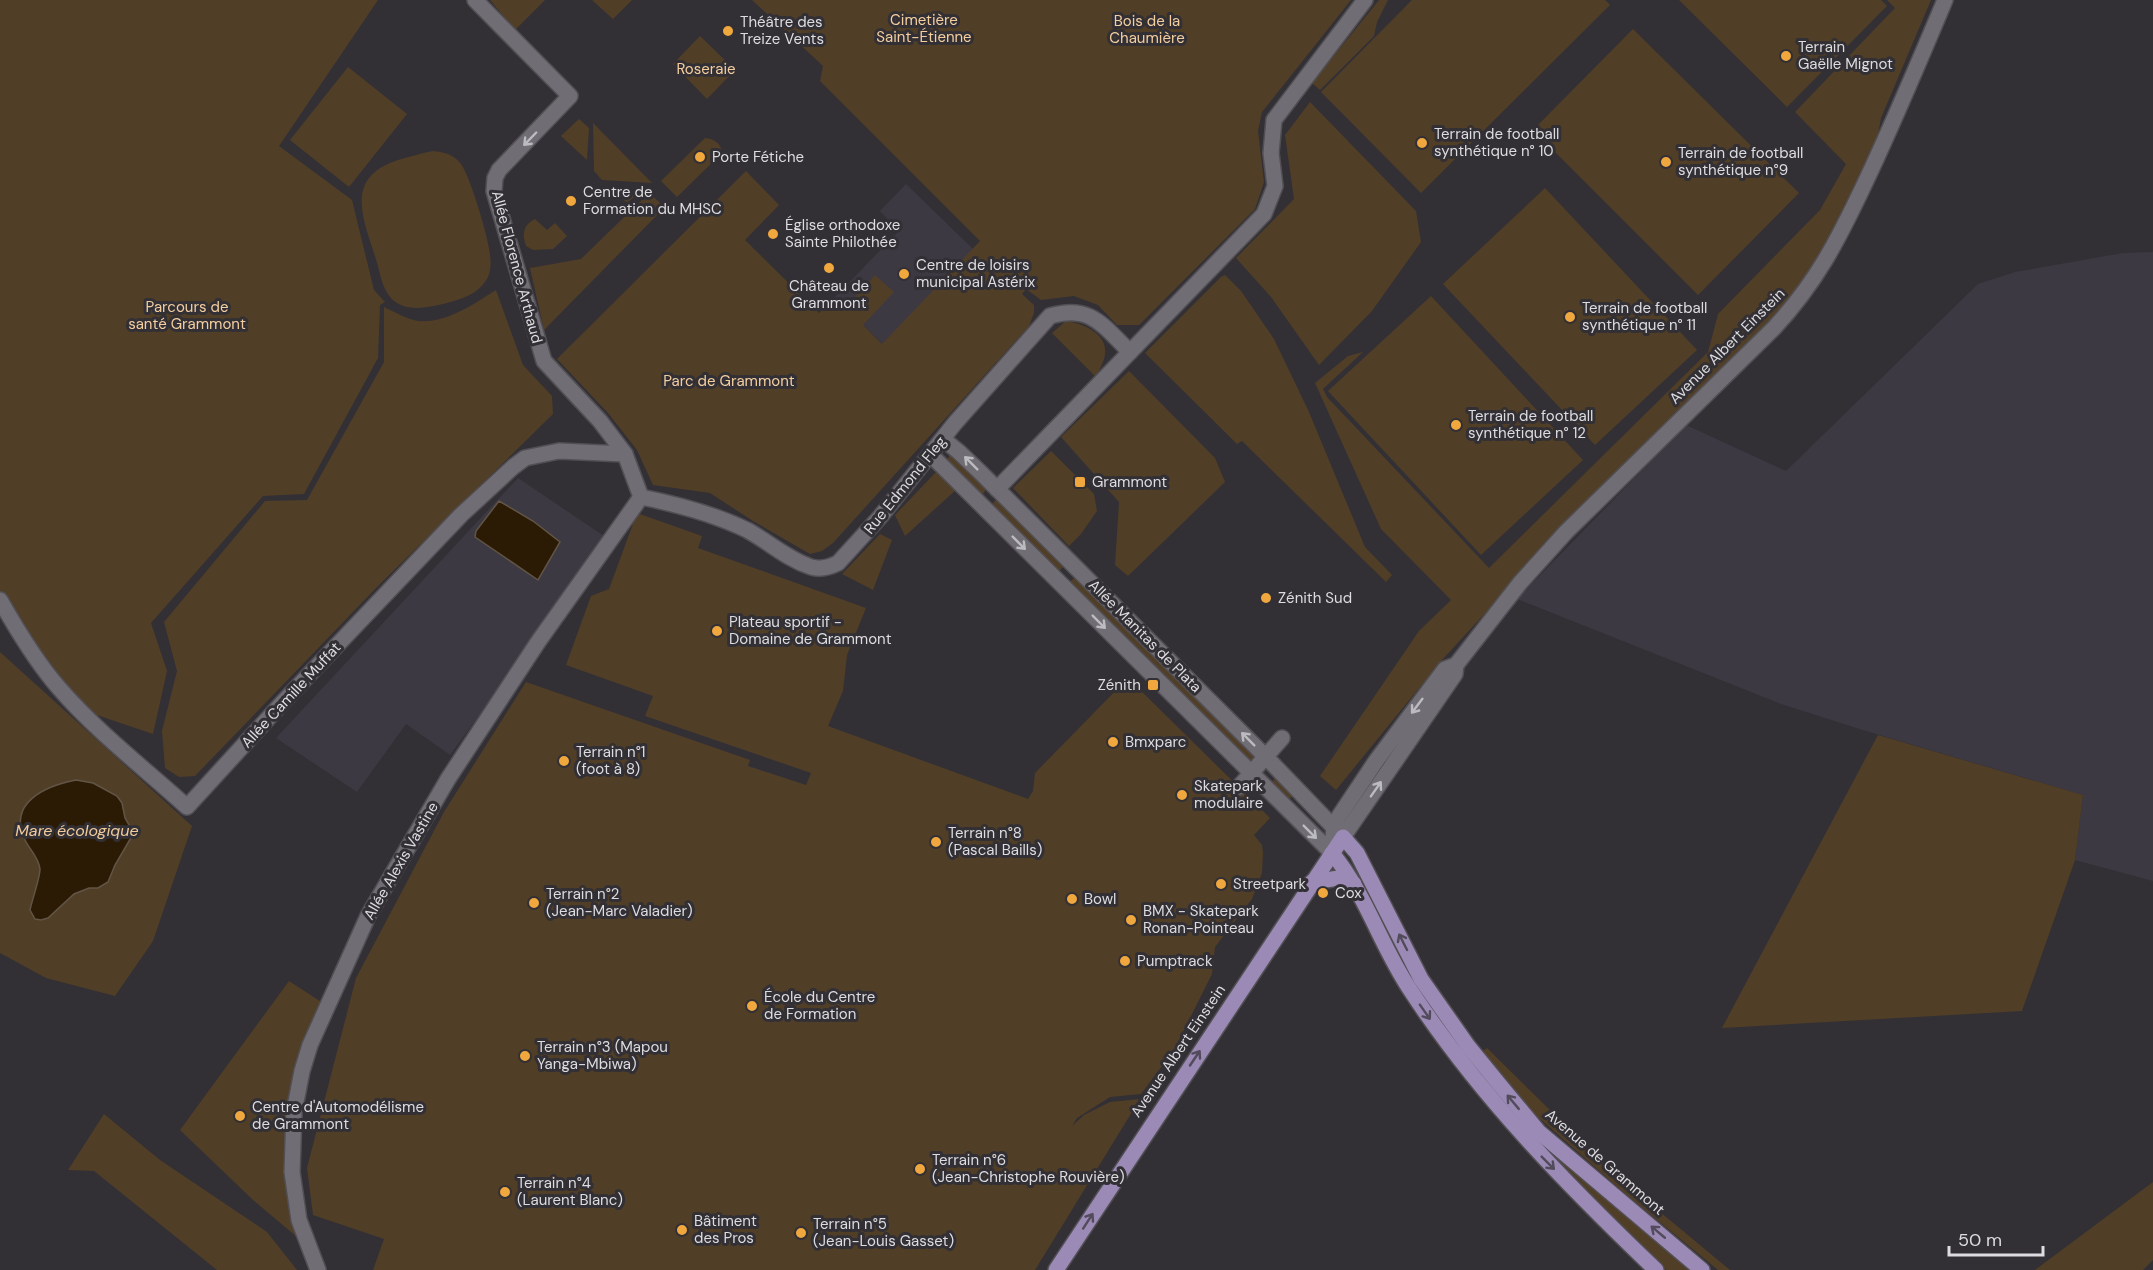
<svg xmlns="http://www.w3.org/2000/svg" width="2153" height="1270" font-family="'DM Sans',sans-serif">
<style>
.built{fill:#3d3943}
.green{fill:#513e27}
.water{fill:#2c1b04;stroke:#615546;stroke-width:1.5}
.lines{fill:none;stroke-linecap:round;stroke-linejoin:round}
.minor-casing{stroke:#514f54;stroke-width:18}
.major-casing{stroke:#514f54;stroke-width:18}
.minor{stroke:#706e74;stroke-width:15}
.major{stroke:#9b8ab5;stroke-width:15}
.oneway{stroke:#bcbbc0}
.oneway2{stroke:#524b5b}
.poi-dot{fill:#efa73e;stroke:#323035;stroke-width:2}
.labels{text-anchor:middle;stroke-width:6;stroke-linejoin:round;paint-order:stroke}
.park-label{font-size:15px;fill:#f4ce9f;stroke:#323035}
.poi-label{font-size:15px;fill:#dddce0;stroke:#323035;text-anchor:start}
.street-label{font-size:15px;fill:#dddce0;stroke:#323035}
.water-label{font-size:16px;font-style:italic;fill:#f1cb9c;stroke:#323035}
</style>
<rect width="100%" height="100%" fill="#323035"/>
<g class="built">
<polygon points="906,184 974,250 883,344 834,298 899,231 880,211"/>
<polygon points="2153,252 2153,881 2075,860 2083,795 1866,731 1781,704 1517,599 1686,425 1786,471 1978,284 2015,272 2123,253"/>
<polygon points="518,478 604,536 521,659 450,755 406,724 357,792 276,738"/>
</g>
<g class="green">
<polygon points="0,0 378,0 279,146 352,200 374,290 385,302 380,305 378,358 304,494 263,496 151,623 167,671 153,734 79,709 0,597"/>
<polygon points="490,0 545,0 515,30"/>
<polygon points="592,0 632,0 613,19"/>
<polygon points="752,0 1351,0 1262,112 1258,131 1264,182 1255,209 1139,325 1117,325 1098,305 1074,296 1041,300 1026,289 1022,294 1034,305 1034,313 1029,326 833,543 822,551 810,554 753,521 710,493 653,485 637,450 608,413 557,359 746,171 779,205 745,240 819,313 834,298 845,308 875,275 894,292 863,325 882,344 980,241 820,81 823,66"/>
<polygon points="1379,0 1388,0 1377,22 1374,36 1320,90 1312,83"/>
<polygon points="1412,0 1605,0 1610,5 1421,193 1321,92"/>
<polygon points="1679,0 1881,0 1887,6 1787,107"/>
<polygon points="1887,0 1931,0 1881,118 1876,146 1827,244 1807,276 1781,311 1631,456 1540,548 1489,609 1442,660 1336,790 1320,776 1419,631 1451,600 1381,529 1315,383 1348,356 1363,352 1323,389 1327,397 1489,568 1708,352 1718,314 1820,210 1846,164 1795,112 1895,8"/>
<polygon points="1633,29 1799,193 1698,295 1533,130"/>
<polygon points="700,36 735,70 707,99 673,64"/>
<polygon points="348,67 407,114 349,187 290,140"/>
<polygon points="1310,102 1416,211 1421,242 1372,311 1319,365 1271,297 1236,258 1294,199 1285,135"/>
<polygon points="579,119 589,128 587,160 561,136"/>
<polygon points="593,123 652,183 602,180 594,171"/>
<path d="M705,138C714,139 721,143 722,153L677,197L661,181Z"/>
<path d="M433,151C445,152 454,155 461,164C470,176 489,239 490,255C491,262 491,270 488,277C479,294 464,298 447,303C415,311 389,314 380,274C370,230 336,180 398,160C410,157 421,153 433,151Z"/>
<polygon points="1545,188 1697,350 1595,445 1443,284"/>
<polygon points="614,190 641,191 627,203"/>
<polygon points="649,193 665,207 544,330 530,268 581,259"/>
<path d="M535,219L547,230L555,223L567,236L553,249L533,250L526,246C522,234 523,225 535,219Z"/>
<polygon points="1225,275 1241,291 1274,339 1309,412 1365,547 1392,575 1386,582 1242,441 1237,444 1145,353 1221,277"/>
<path d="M496,290L523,365L552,396L553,414L379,585L195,776L179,777L165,768L162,731L177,671L164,622L265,501L307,500L384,362V307C394,312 407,319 418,321C445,324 474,304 496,290Z"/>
<polygon points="1431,296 1583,460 1481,555 1328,391"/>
<path d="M1066,321C1085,324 1111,335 1104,359C1102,365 1099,371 1096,377L1052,333Z"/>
<polygon points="1129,371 1215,458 1225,482 1128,576 1115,565 1119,502 1061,437"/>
<polygon points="1051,451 1094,494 1097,511 1081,534 1069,546 1013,488"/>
<polygon points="950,455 954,455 986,487 984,493 980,494 946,461"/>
<polygon points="937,471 957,489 905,536 895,515"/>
<polygon points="998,498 1064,566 1056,574 989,507"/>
<polygon points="637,513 702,536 698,548 866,608 847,655 843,691 828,726 1028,799 1033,791 1035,773 1128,678 1270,818 1254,835 1262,845 1263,853 1262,873 1252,899 1215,947 1212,974 1174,1050 1141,1094 1110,1097 1077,1118 1072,1126 1084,1115 1110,1102 1140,1099 1035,1270 373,1270 384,1239 313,1215 307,1168 356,978 444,812 526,682 750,760 748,766 806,785 811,773 645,716 653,696 566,665 591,596 609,589"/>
<polygon points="880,534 892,540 873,590 842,574"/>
<polygon points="1076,576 1259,759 1251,767 1068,584"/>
<polygon points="0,652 192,826 153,941 115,996 46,978 0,953"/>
<polygon points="1878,735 2083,795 2075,860 2022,1011 1722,1028"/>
<polygon points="1277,777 1294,795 1286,802 1269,784"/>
<polygon points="289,981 323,1003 302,1050 290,1204 297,1237 252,1199 180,1130"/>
<polygon points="1487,1048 1618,1177 1730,1270 1718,1270 1627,1195 1523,1104 1484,1058 1483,1051"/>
<polygon points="1475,1068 1696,1270 1666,1270 1531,1139"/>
<polygon points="104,1114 160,1160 267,1232 297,1270 217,1270 94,1171 68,1170"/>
<polygon points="2153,1182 2153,1260 2143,1270 2035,1270"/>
</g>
<g class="water">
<polygon points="499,501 533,521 560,542 538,580 475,537 476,531"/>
<path d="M76,780L93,783L117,796L122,803L125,818L132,830V836L115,865L108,882L98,888H89L74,894L48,918L41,920L35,919L30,910C32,900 40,878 40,869C39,858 30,850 25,840C7,803 45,786 76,780Z"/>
</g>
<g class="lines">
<defs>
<g id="minor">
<polyline points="475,0 570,96 499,170 495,178 494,191 544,361 600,421 625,454 641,497"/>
<path d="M943,439L959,452L980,472L1266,757L1343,837L1455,674L1456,665L1520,583L1566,532L1774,328C1816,283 1838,240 1864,185C1893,124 1919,62 1945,0"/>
<polyline points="931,455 1332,853"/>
<polyline points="997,489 1264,214 1275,186 1271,153 1274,120 1365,0"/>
<path d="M641,497C676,504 714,514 747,530C769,542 787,559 811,567C821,570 830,567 838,563L880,517L955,423L1050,316C1091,304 1103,326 1130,352"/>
<path d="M0,600C17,630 36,662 59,688C97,732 144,768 187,807L283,702L461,515L513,467L525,458L559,451L625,454"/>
<polyline points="1239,787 1282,738"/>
<polyline points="1333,837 1334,828 1338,818 1376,761 1445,669 1456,665"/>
<polyline points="318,1270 299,1220 292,1172 294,1112 302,1071 310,1045 368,916 448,779 538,642 641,497"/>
</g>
<g id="major">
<path d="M1332,853C1366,894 1381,947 1411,991C1479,1095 1566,1184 1656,1270"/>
<polyline points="1312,882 1339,878 1354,884"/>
<polyline points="1056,1270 1343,837 1357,853 1421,979 1468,1046 1499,1084 1539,1132 1702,1270"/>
</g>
</defs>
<use href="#minor" class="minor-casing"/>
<use href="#major" class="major-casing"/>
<use href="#minor" class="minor"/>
<use href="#major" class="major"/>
</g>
<defs><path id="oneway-shaft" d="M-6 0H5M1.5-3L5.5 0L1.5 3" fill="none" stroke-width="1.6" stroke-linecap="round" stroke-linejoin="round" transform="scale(1.5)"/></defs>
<g class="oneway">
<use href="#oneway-shaft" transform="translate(530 139) rotate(134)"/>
<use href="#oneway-shaft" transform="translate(971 463) rotate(-135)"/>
<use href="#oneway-shaft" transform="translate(1019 543) rotate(45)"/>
<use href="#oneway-shaft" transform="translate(1099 622) rotate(45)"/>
<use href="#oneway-shaft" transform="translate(1417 706) rotate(127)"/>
<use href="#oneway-shaft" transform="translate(1248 739) rotate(-135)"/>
<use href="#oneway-shaft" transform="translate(1376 789) rotate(-55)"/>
<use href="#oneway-shaft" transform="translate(1310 832) rotate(45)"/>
</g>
<g class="oneway2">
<use href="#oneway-shaft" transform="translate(1403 942) rotate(-117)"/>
<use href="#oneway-shaft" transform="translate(1425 1012) rotate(55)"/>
<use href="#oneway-shaft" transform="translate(1195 1058) rotate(-56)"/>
<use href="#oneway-shaft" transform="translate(1513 1102) rotate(-130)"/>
<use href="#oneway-shaft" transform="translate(1548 1163) rotate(45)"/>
<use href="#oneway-shaft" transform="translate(1088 1221) rotate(-57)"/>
<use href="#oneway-shaft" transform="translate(1658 1232) rotate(-140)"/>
</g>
<g class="poi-dot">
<circle cx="728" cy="31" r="6"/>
<circle cx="1786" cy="56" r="6"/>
<circle cx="1422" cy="143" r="6"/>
<circle cx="700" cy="157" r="6"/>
<circle cx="1666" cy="162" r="6"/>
<circle cx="571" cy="201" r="6"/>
<circle cx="773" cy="234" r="6"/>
<circle cx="829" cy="268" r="6"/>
<circle cx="904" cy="274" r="6"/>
<circle cx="1570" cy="317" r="6"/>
<circle cx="1456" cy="425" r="6"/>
<rect x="1074" y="476" width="12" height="12" rx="3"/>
<circle cx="1266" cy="598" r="6"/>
<circle cx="717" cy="631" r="6"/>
<rect x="1147" y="679" width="12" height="12" rx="3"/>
<circle cx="1113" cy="742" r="6"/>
<circle cx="564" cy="761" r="6"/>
<circle cx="1182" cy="795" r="6"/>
<circle cx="936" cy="842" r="6"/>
<circle cx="1221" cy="884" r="6"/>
<circle cx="1323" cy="893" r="6"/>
<circle cx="1072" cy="899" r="6"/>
<circle cx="534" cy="903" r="6"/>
<circle cx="1131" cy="920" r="6"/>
<circle cx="1125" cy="961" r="6"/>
<circle cx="752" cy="1006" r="6"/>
<circle cx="525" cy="1056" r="6"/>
<circle cx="240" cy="1116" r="6"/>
<circle cx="920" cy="1169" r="6"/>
<circle cx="505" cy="1192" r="6"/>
<circle cx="682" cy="1230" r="6"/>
<circle cx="801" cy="1233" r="6"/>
</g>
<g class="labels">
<g class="park-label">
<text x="924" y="25">Cimetière<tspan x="924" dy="17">Saint-Étienne</tspan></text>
<text x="1147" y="26">Bois de la<tspan x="1147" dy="17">Chaumière</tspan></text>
<text x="706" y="74">Roseraie</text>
<text x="187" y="312">Parcours de<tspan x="187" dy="17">santé Grammont</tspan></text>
<text x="729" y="386">Parc de Grammont</text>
</g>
<g class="poi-label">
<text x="740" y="27">Théâtre des<tspan x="740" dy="17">Treize Vents</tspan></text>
<text x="1798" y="52">Terrain<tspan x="1798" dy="17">Gaëlle Mignot</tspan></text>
<text x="1434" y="139">Terrain de football<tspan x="1434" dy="17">synthétique n° 10</tspan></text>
<text x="1678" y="158">Terrain de football<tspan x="1678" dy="17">synthétique n°9</tspan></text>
<text x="712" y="162">Porte Fétiche</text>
<text x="583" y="197">Centre de<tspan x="583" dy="17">Formation du MHSC</tspan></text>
<text x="785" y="230">Église orthodoxe<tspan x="785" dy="17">Sainte Philothée</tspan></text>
<text x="916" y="270">Centre de loisirs<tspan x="916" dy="17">municipal Astérix</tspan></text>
<text x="829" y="291" text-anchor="middle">Château de<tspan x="829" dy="17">Grammont</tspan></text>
<text x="1582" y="313">Terrain de football<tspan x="1582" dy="17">synthétique n° 11</tspan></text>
<text x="1468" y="421">Terrain de football<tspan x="1468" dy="17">synthétique n° 12</tspan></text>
<text x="1092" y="487">Grammont</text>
<text x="1278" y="603">Zénith Sud</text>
<text x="729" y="627">Plateau sportif -<tspan x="729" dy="17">Domaine de Grammont</tspan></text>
<text x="1141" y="690" text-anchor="end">Zénith</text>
<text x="1125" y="747">Bmxparc</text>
<text x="576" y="757">Terrain n°1<tspan x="576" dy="17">(foot à 8)</tspan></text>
<text x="1194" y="791">Skatepark<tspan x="1194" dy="17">modulaire</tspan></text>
<text x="948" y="838">Terrain n°8<tspan x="948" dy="17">(Pascal Baills)</tspan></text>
<text x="1233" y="889">Streetpark</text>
<text x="1335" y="898">Cox</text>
<text x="546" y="899">Terrain n°2<tspan x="546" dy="17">(Jean-Marc Valadier)</tspan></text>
<text x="1084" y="904">Bowl</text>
<text x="1143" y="916">BMX - Skatepark<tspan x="1143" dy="17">Ronan-Pointeau</tspan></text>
<text x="1137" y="966">Pumptrack</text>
<text x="764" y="1002">École du Centre<tspan x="764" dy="17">de Formation</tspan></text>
<text x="537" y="1052">Terrain n°3 (Mapou<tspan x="537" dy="17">Yanga-Mbiwa)</tspan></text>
<text x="252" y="1112">Centre d'Automodélisme<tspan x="252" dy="17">de Grammont</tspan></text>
<text x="932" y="1165">Terrain n°6<tspan x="932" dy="17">(Jean-Christophe Rouvière)</tspan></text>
<text x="517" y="1188">Terrain n°4<tspan x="517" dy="17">(Laurent Blanc)</tspan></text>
<text x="694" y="1226">Bâtiment<tspan x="694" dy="17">des Pros</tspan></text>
<text x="813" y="1229">Terrain n°5<tspan x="813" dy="17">(Jean-Louis Gasset)</tspan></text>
</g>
<g class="street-label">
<text transform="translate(517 267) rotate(75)" y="5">Allée Florence Arthaud</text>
<text transform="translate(1727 346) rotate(-45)" y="5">Avenue Albert Einstein</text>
<text transform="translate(905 485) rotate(-51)" y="5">Rue Edmond Fleg</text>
<text transform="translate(1145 636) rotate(45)" y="5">Allée Manitas de Plata</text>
<text transform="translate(291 695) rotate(-47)" y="5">Allée Camille Muffat</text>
<text transform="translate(401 861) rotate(-60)" y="5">Allée Alexis Vastine</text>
<text transform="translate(1178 1051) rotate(-56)" y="5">Avenue Albert Einstein</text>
<text transform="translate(1605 1162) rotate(41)" y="5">Avenue de Grammont</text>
</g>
<g class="water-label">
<text x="77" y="836">Mare écologique</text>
</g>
</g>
<path d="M1949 1246v9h94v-9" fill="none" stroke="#dddce0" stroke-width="3"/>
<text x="1958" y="1246" font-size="18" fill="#dddce0" stroke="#323035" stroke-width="4.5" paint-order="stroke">50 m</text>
</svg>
